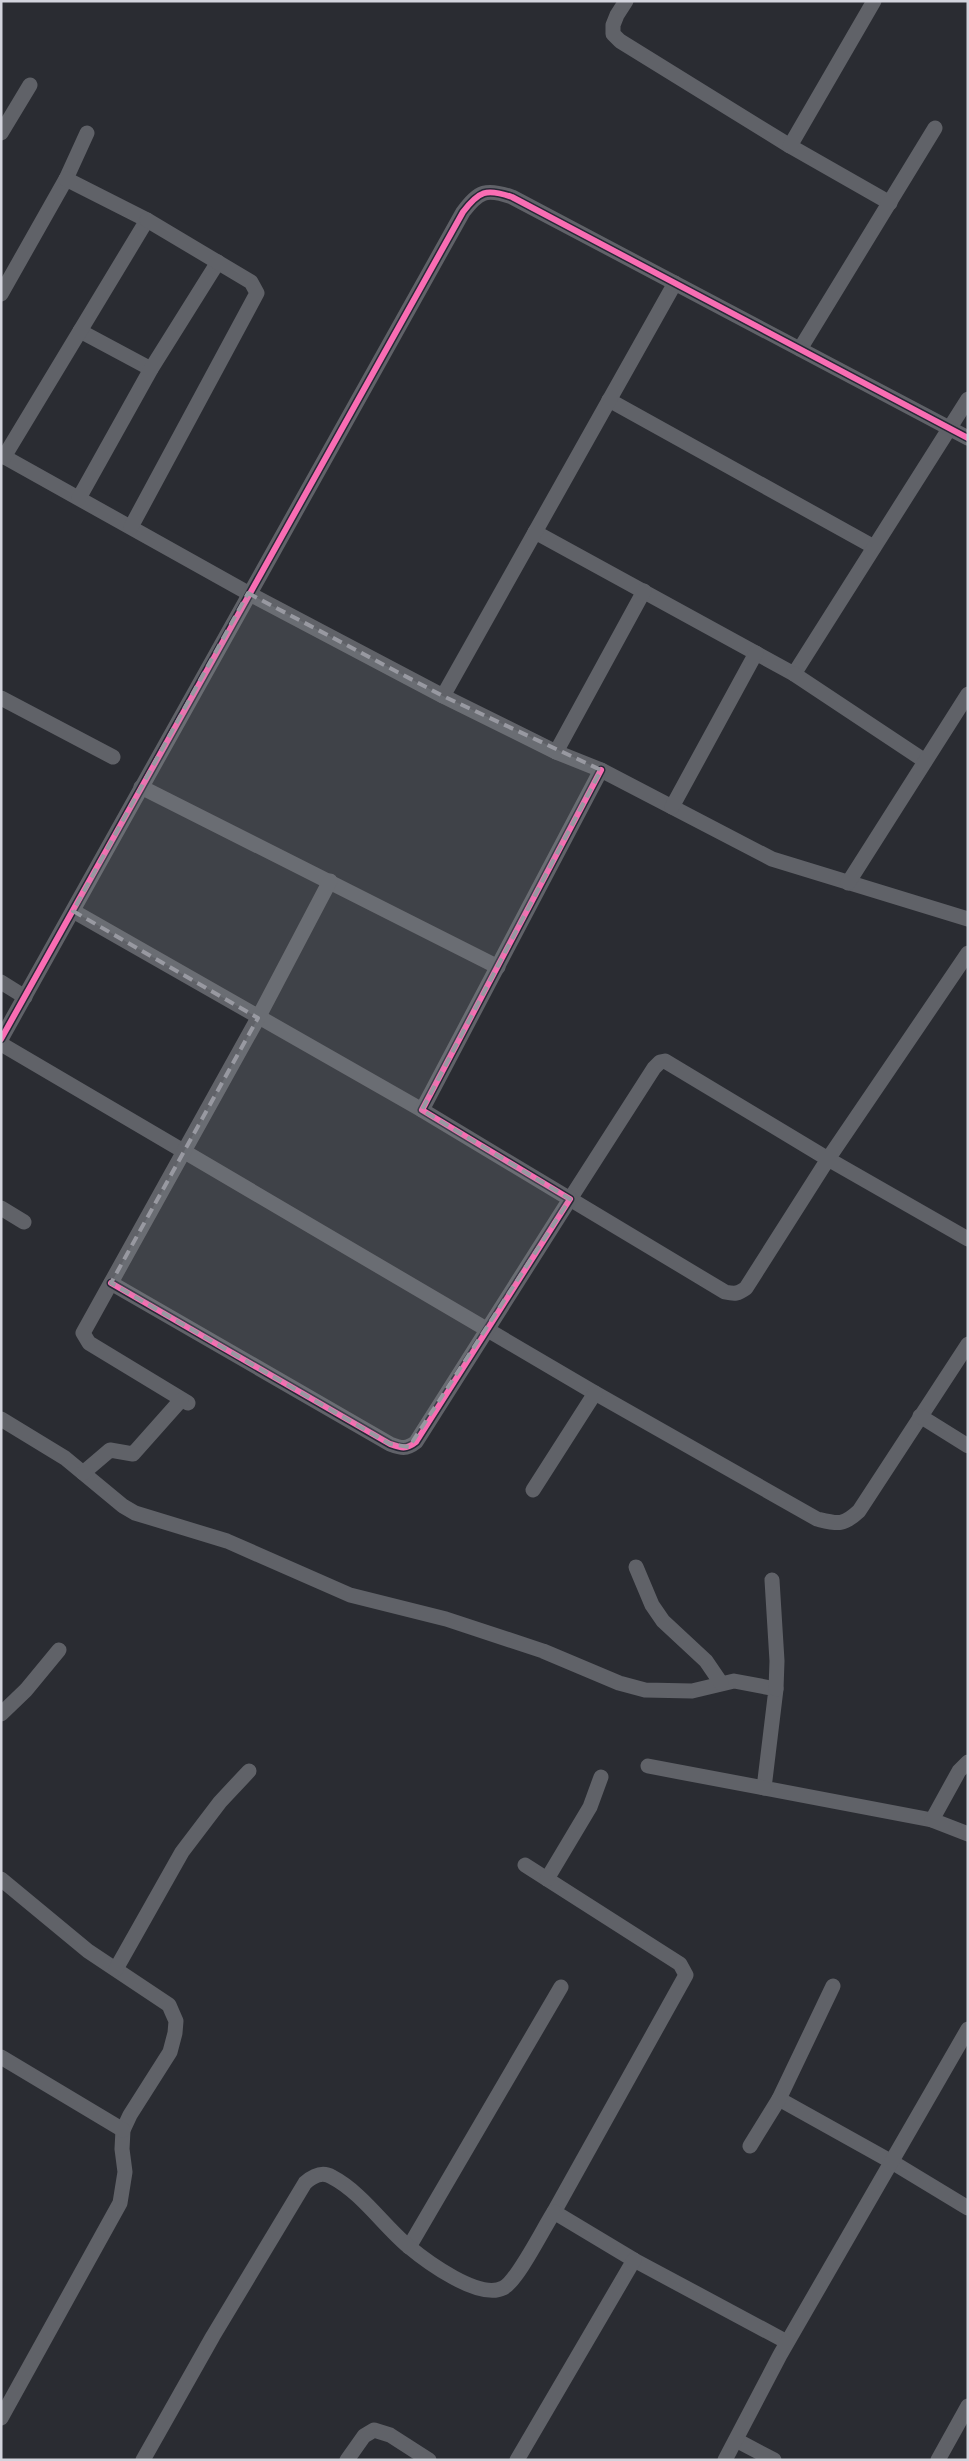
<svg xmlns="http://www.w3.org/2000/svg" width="969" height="2461" font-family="Signika,sans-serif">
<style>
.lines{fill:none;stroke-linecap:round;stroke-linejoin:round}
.minor{stroke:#606268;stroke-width:15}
.cycleway-casing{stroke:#272936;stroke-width:9}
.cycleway{stroke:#f96db3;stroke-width:6}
.marked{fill:#9899a1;fill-opacity:0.2;stroke:#9899a1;stroke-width:4;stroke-dasharray:10 6;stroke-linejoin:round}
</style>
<rect width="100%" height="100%" fill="#2a2c32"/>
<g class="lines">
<g class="minor">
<polyline points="626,1 617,15 613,25 613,34 620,41 790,146 890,203"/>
<polyline points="1,133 30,85"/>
<polyline points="790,146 874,1"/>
<polyline points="1,294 66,179 87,133"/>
<polyline points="80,331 151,369"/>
<polyline points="800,349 935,128"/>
<polyline points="609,400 874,547"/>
<polyline points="1,455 248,593 443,696 556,752 601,770 772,859 968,919"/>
<polyline points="4,457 147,220 66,179"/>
<polyline points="79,498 151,369 218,262"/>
<polyline points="131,527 257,293 251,282 147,220"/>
<polyline points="535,532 794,674 968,399"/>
<polyline points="794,674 925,761"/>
<polyline points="443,696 675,283"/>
<polyline points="1,698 113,757"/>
<polyline points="556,752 644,591"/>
<polyline points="141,787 498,967"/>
<polyline points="672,807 756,653"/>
<polyline points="848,883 968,694"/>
<polyline points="73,911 422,1110"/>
<path d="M968,953L828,1159L746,1288C738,1294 735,1294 725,1292L570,1199L654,1068L660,1062L665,1061L828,1159L968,1239"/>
<polyline points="1,982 25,997"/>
<path d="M1,1039L463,212C479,191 486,188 512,197L968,438"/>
<path d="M1,1044L595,1393L817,1519C838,1524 843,1526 859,1511L968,1344"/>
<polyline points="1,1208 24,1222"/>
<path d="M111,1283L390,1444C401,1448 406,1450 416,1442L570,1199L422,1110L601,770"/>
<polyline points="188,1403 89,1343 83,1333 258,1018 330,881"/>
<polyline points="920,1416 968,1446"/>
<polyline points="1,1419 65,1458 123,1506 135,1513 227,1541 350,1595 446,1619 543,1651 619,1683 645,1690 692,1691 734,1681 776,1689 764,1788 932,1820"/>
<polyline points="83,1473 110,1450 133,1454 181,1400"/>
<polyline points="533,1490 595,1393"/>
<polyline points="636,1567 652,1605 663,1621 706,1661 721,1683"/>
<polyline points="772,1580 777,1661 776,1689"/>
<polyline points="1,1714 26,1690 59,1650"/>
<polyline points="968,1762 959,1771 932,1820 968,1834"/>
<polyline points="648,1766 764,1788"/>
<polyline points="525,1865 680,1964 686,1975 554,2212"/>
<polyline points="1,1879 88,1951 169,2005 172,2012 176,2021 175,2033 170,2052 130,2115 123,2130 122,2149 125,2172 120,2203 1,2418"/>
<polyline points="547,1879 590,1807 601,1777"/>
<polyline points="116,1969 182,1852 220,1802 249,1771"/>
<polyline points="1,2057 123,2130"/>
<polyline points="779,2099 892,2162 968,2208"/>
<polyline points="750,2146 779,2099 833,1986"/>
<polyline points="409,2247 561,1987"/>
<polyline points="736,2440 774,2460"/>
<path d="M143,2460L213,2336L305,2183C313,2176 322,2171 332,2177C361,2192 384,2226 408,2246C427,2262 479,2300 503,2288C517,2282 544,2227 554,2212L634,2260L787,2342"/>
<polyline points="347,2460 364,2436 374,2430 390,2435 429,2460"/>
<polyline points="517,2460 634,2260"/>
<polyline points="725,2460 780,2355 968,2029"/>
<polyline points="938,2460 968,2406"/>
</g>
<defs>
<g id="cycleway">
<path d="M1,1039L463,212C479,191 486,188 512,197L968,438"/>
<path d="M111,1283L390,1444C401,1448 406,1450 416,1442L570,1199L422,1110L601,770"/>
</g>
</defs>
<use href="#cycleway" class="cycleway-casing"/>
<use href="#cycleway" class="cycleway"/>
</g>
<path class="marked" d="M248,593L443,696L601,770L422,1110L570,1199L409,1447L390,1444L111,1283L258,1018L73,911Z"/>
<rect width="969" height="2461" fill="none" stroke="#d3d4dd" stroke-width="5"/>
</svg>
